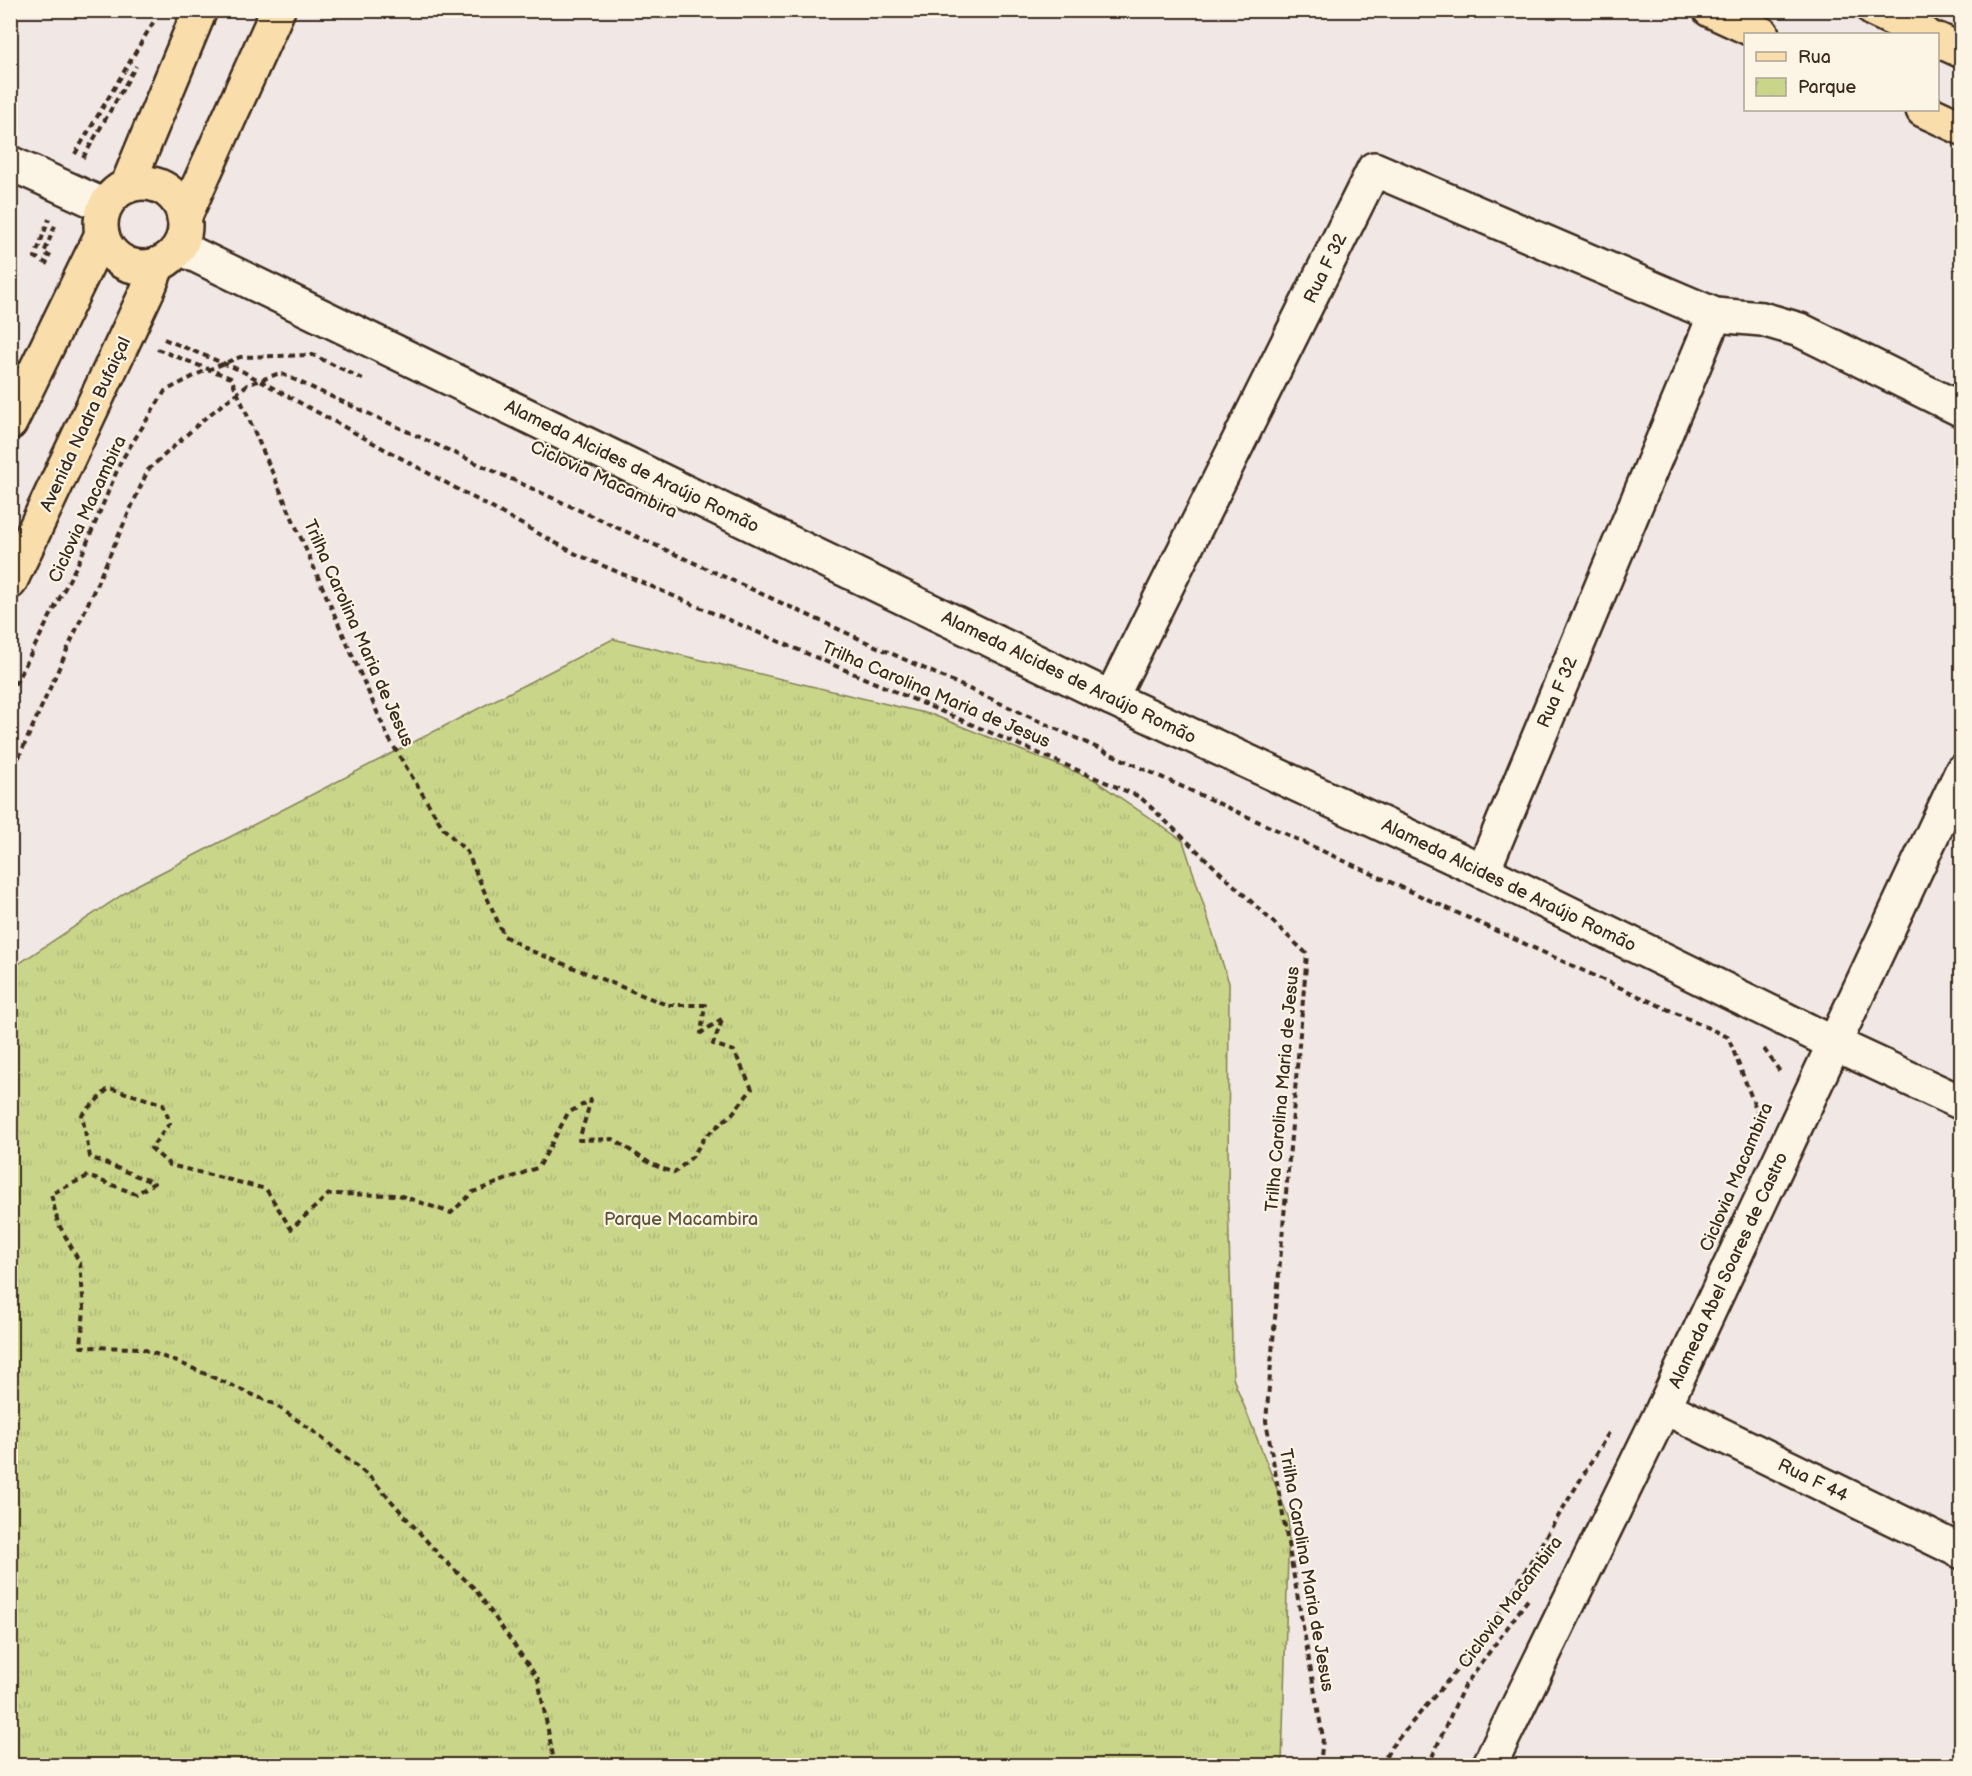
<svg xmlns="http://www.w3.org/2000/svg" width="1972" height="1776" font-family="'Balsamiq Sans',sans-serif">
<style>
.park{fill:url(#park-tufts);stroke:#828054;stroke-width:1.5}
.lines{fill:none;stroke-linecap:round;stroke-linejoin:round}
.minor-casing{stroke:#3b2a1e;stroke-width:38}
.major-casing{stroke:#3b2a1e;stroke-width:38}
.path{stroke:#3b2a1e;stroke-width:4;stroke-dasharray:6 4.5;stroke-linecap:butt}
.minor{stroke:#fcf5e5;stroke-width:33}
.major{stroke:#f9deab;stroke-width:33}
.labels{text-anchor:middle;stroke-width:4.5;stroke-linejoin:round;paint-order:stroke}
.street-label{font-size:18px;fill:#3b2a1e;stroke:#fcf5e5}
.park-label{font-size:18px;fill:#5e5539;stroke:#fcf5e5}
</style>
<defs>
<pattern id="park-tufts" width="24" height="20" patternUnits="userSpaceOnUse" patternTransform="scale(1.5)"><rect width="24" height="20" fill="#c9d68a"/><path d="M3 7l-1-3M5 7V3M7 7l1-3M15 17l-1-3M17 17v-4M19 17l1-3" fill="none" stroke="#aeb877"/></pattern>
</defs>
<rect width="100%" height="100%" fill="#f1e7e4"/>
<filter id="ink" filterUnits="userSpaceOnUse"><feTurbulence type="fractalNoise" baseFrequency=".0167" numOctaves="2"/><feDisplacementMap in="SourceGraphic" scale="12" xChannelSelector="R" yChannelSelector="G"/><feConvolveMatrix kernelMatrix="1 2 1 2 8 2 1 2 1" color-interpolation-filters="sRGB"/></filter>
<g filter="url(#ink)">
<polygon class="park" points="613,639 933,715 1093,779 1183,841 1229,983 1228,1201 1233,1378 1289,1519 1282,1765 11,1765 11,969 137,885"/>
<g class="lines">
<defs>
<g id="minor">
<polyline points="10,163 105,206"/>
<polyline points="181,244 193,254 1111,698 1483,871 1833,1043 1962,1103"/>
<polyline points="1111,698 1374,169 1715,315 1762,319 1800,330 1962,410"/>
<polyline points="1483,871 1715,315"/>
<polyline points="1664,1407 1962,1552"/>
<polyline points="1489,1766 1664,1407 1962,771"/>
</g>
<g id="major">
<polyline points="1710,10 1762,34"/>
<polyline points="1874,10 1925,34"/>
<polyline points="1938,40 1962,51"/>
<polyline points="1923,110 1962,128"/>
<circle cx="143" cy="225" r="42"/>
<polyline points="127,186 200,10"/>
<polyline points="184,218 278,10"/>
<polyline points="10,423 102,234"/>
<polyline points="10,582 149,287 158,264"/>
</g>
</defs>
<use href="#minor" class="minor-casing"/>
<use href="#major" class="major-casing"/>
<g class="path">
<polyline points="75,154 154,21"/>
<polyline points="83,158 136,66"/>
<polyline points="51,257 44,253 56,223"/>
<polyline points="48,264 35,257 49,219"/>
<polyline points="164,339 242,371 576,554 1140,797 1307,954 1266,1421 1323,1738 1320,1766"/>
<polyline points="157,349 231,378 388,737 443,828 467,852 504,936 529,950 667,1005 705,1005 701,1033 723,1018 713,1044 734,1051 752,1089 732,1114 705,1137 693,1156 674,1173 651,1164 613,1139 579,1140 591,1100 568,1113 539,1167 473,1192 451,1213 399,1195 329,1194 291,1229 266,1189 170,1165 151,1148 170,1123 163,1104 109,1088 82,1115 90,1157 154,1183 136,1194 88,1176 51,1194 58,1223 80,1263 84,1308 81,1347 140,1348 185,1365 274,1404 313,1431 371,1478 440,1556 475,1589 538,1679 555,1766"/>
<polyline points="10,694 81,557 121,461 165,391 200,373 240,357 313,355 367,381"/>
<polyline points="10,777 148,470 204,419 247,385 280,373 1728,1037 1760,1119"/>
<polyline points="1764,1049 1781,1073"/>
<polyline points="1381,1766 1391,1747 1485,1637 1610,1431"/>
<polyline points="1428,1766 1463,1688 1529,1598"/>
</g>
<use href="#minor" class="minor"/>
<use href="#major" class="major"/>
</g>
</g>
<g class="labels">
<g class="street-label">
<text transform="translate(1325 268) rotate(-64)" y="6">Rua F 32</text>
<text transform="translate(85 424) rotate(-65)" y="6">Avenida Nadra Bufaiçal</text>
<text transform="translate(632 466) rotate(26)" y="6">Alameda Alcides de Araújo Romão</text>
<text transform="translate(604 479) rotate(25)" y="6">Ciclovia Macambira</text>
<text transform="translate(87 509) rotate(-65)" y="6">Ciclovia Macambira</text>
<text transform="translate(359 633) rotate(66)" y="6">Trilha Carolina Maria de Jesus</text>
<text transform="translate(1069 677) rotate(26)" y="6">Alameda Alcides de Araújo Romão</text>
<text transform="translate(1557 692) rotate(-67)" y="6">Rua F 32</text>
<text transform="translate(936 694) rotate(23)" y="6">Trilha Carolina Maria de Jesus</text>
<text transform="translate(1509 885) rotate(26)" y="6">Alameda Alcides de Araújo Romão</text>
<text transform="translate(1282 1089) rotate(-85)" y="6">Trilha Carolina Maria de Jesus</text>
<text transform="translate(1736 1177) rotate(-67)" y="6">Ciclovia Macambira</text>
<text transform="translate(1728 1270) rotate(-65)" y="6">Alameda Abel Soares de Castro</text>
<text transform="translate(1813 1480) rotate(26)" y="6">Rua F 44</text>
<text transform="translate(1307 1570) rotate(80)" y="6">Trilha Carolina Maria de Jesus</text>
<text transform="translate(1510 1602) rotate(-53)" y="6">Ciclovia Macambira</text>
</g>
<g class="park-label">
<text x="681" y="1225">Parque Macambira</text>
</g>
</g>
<rect width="1972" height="1776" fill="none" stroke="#fcf5e5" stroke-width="36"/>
<rect x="18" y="18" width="1936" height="1740" fill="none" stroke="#3b2a1e" stroke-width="2" filter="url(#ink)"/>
<rect x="1744" y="33" width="195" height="78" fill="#fcf5e5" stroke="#afa495" stroke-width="1.5"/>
<rect x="1756" y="52" width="30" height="9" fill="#f9deab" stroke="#afa495" stroke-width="1.5"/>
<text x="1798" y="63" font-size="18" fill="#3b2a1e">Rua</text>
<rect x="1756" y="78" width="30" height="18" fill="url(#park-tufts)" stroke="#afa495" stroke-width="1.5"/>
<text x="1798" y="93" font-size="18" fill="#3b2a1e">Parque</text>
</svg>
